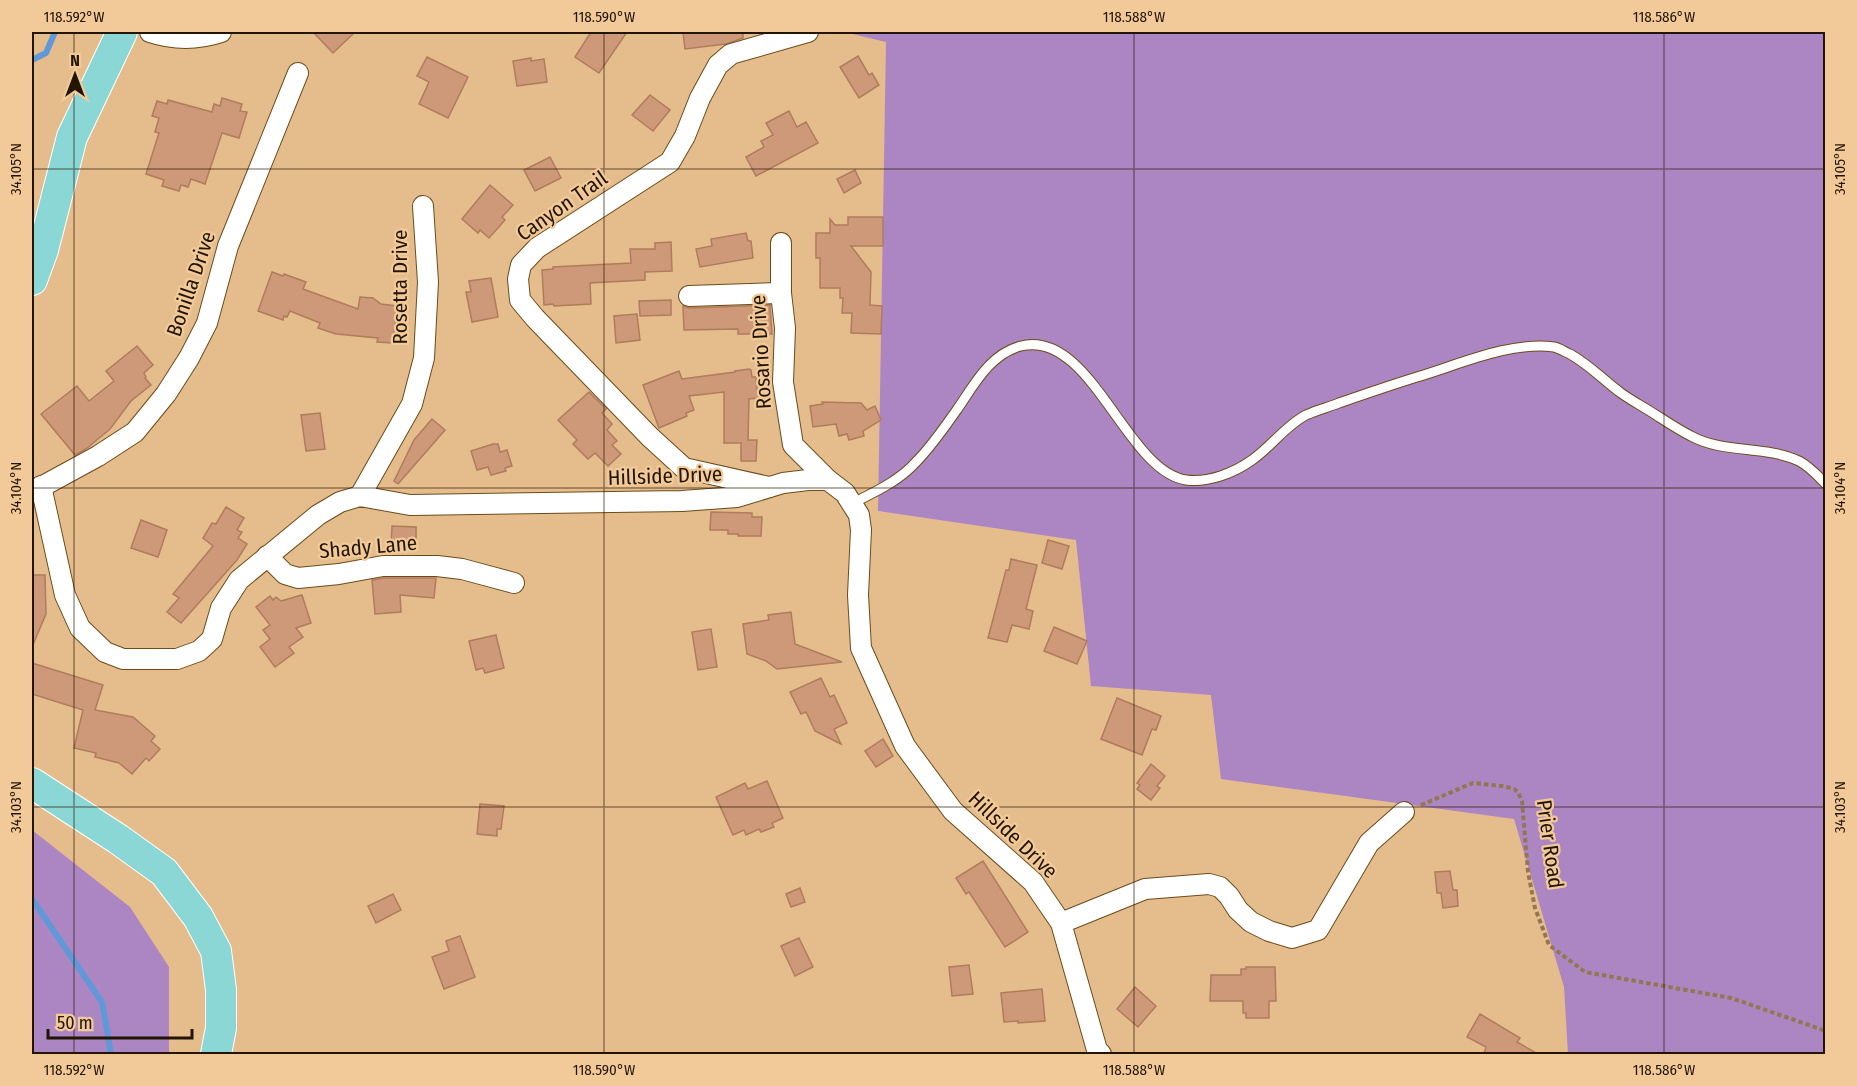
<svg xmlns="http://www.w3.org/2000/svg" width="1857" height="1086" font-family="'Fira Sans Condensed',sans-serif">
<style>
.green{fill:#ac86c3}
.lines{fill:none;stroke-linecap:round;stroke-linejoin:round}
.stream{stroke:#6199d8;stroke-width:6}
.building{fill:#ce9978;stroke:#af7c5c;stroke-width:1.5}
.lane-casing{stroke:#6d4b1a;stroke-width:11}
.street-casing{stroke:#6d4b1a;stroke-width:22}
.primary-casing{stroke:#fff;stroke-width:32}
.path{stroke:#937652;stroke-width:4;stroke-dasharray:4.5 3;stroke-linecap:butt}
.lane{stroke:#fff;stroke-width:9}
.street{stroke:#fff;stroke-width:20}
.primary{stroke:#8bd7d6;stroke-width:30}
.ticks{fill:none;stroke:#231503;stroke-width:1.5;stroke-opacity:0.45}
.labels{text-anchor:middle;stroke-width:4.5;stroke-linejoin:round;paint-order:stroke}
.street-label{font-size:21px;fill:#231503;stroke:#f2ca99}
.neatline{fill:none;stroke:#231503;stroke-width:2}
.ticks-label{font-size:15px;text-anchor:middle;fill:#231503}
</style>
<rect width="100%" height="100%" fill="#e5bd8c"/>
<g class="green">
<polygon points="844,32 1825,32 1825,1054 1568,1054 1564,987 1514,819 1221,779 1211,695 1091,686 1076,540 878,511 886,42"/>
<polygon points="32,830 130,907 169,967 169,1053 168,1054 32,1054"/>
</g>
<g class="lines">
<g class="stream">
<polyline points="32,60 46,53 55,32"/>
<polyline points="32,899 102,1002 111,1054"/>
</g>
</g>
<g class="building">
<polygon points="313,32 355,32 333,53"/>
<polygon points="591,32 627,32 599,73 575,57"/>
<polygon points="683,32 743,32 743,38 726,44 685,49"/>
<polygon points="858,56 869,75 872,73 879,85 859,98 840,67"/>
<polygon points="427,57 468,77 448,118 419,104 429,82 417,76"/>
<polygon points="531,58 531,61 544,59 547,82 517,86 513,61"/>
<polygon points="650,95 670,110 653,131 632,115"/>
<polygon points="222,98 242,104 240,111 247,112 239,138 222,133 205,184 191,179 188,187 181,185 179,191 162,186 164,180 146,174 159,133 155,132 159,118 152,116 157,101 167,104 168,100 212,112 214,104 220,106"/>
<polygon points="789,111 797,127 806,122 818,143 756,176 746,157 764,147 761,141 773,135 766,123"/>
<polygon points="550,157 561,178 535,191 524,170"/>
<polygon points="855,170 861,183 844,193 837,179"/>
<polygon points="490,185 513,205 502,217 505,220 489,238 480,230 478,233 462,219"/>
<polygon points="848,217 883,217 883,246 851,246 871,272 870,305 882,306 881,334 851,333 852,313 842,313 843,298 840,298 840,288 820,288 820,258 816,258 816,233 830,233 830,219 835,225 848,225"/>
<polygon points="746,233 748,241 751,241 753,258 700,267 696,249 712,246 711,239"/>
<polygon points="671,242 672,271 645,272 645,280 590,283 591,304 554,306 553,304 544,305 542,270 553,269 553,267 631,263 630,249 655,249 655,243"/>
<polygon points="272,272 283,276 284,274 306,282 303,289 358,309 360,297 373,298 381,304 397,306 393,343 377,342 378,338 336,334 318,328 320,323 290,311 287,317 284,316 283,320 258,311"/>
<polygon points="491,278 498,317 472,322 466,292 471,292 469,281"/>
<polygon points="671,300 671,315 640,316 639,301"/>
<polygon points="770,305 772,334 738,334 738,329 684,330 683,306 689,308"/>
<polygon points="637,314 640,340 616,343 614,316"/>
<polygon points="137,346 153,365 144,373 146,377 145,378 151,385 131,401 110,429 86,449 75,455 41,414 77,386 89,401 114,381 106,371"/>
<polygon points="749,369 751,370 752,377 756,377 758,398 749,399 748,440 757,440 756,461 741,461 741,443 724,443 724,392 689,396 694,410 686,413 687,416 659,428 643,385 679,371 682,379 735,372 735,371"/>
<polygon points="589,392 606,409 602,413 612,424 607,430 617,441 612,445 621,454 608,466 595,453 588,459 573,444 577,440 558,420"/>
<polygon points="822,402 861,403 867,410 875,406 881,420 863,431 864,436 849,440 847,434 839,436 836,424 813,427 810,406 823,404"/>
<polygon points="320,413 325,449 306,451 301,415"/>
<polygon points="432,419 445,430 398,484 394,481 414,440"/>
<polygon points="493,444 498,444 500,452 507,450 512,466 505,468 506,471 491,475 488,467 477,470 471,451"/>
<polygon points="226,507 244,518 237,530 242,532 238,538 247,544 237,560 181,623 167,612 179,598 173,594 213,546 203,538 212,523 216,524"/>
<polygon points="711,512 752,513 752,517 762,517 761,536 738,536 738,534 728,534 728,530 710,530"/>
<polygon points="141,520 167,530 158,557 131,548"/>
<polygon points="392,526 416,527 416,547 391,546"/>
<polygon points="1048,540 1069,546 1062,569 1042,563"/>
<polygon points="1011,559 1037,565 1026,609 1033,611 1029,629 1012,625 1007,642 988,638 1006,570 1009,570"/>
<polygon points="32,575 45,575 46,614 32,647"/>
<polygon points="384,578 436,578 434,598 400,595 401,612 375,614 372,580"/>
<polygon points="302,595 311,623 296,628 303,637 289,647 294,653 275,667 260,647 270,639 263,630 270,625 256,607 270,596 273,600 276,597 281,601"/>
<polygon points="791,612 795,644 842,662 777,669 766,661 747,654 743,624 769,620 768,615"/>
<polygon points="1054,627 1087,641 1077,664 1044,651"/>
<polygon points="711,629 717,667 698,670 692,632"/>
<polygon points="496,635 504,668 485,673 483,668 476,670 469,641"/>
<polygon points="32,663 103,685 95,710 133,717 155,736 151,741 160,749 149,761 146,758 132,774 119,763 95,757 96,753 74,748 83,710 32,694"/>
<polygon points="821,678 830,697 834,695 847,723 834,729 841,744 815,731 806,712 801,714 790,692"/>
<polygon points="1117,698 1161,716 1156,730 1152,729 1142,755 1101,739"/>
<polygon points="883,739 893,756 876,767 865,751"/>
<polygon points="1151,764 1165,776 1157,786 1160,788 1151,800 1137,789 1140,785 1137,783"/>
<polygon points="767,781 783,818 772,823 774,827 761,832 759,829 746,835 744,830 733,835 716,797 745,783 748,789"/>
<polygon points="480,804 504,806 501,829 497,829 497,836 477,834"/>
<polygon points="983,861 1028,932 1005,947 969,892 966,894 956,878"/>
<polygon points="1450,871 1453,890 1457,890 1458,906 1443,908 1441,893 1437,893 1435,872"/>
<polygon points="800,888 805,902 791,907 786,894"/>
<polygon points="393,894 401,910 376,923 368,906"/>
<polygon points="460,936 475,977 444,989 432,957 449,951 446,941"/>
<polygon points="799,938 813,967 795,976 781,946"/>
<polygon points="969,965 973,994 952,996 949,967"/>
<polygon points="1246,967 1275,967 1276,1001 1269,1001 1269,1018 1246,1018 1246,1013 1243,1013 1243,1001 1210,1001 1211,975 1241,975 1241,969 1246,969"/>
<polygon points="1135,987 1156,1006 1138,1027 1117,1009"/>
<polygon points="1042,989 1045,1021 1018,1023 1018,1021 1004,1022 1001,993"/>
<polygon points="1480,1014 1520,1038 1517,1042 1538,1054 1484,1054 1486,1047 1467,1037"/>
</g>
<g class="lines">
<defs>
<path id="lane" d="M853,503C875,492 899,481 916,462C931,447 944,428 956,411C973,387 989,354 1021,346C1091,329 1126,471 1186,480C1208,483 1234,473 1252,460C1271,447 1285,426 1306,415C1317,410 1329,407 1339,403C1365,394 1391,385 1417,377C1458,365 1510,341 1554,347C1559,348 1565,352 1570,354C1591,366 1602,379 1621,393C1632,401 1644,407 1656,415C1667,422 1679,430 1691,436C1724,454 1765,445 1799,461C1809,466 1818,476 1826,484"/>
<g id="street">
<path d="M150,32C174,40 197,40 221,32"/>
<polyline points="781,243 781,293 785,328 783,382 793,445 828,480"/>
<polyline points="689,296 781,293"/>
<polyline points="41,486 65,595 80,628 105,652 123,659 177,659 199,651 212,639 221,608 239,580 318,515 340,502 360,496 410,505 682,501 737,497 783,483 808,480 828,480 845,493 859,515 861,530 858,595 861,648 905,746 953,811 1033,882 1061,923 1097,1050 1101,1054"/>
<polyline points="769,487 684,468 650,437 535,318 520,300 518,279 521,265 537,248 670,162 685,136 700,98 718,65 731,54 808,32"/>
<polyline points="32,492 98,456 135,432 166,394 189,358 207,323 228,246 298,73"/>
<polyline points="360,496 412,404 424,358 428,282 423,206"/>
<polyline points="267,556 285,574 298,578 339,574 383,566 437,566 462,569 514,583"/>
<polyline points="1061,923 1145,889 1209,884 1220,887 1229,896 1238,910 1251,922 1269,931 1292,938 1318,930 1369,843 1404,812"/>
</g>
<g id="primary">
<polyline points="32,280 43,250 72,137 122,32"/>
<polyline points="32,783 118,839 164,872 198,917 216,951 221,990 221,1028 216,1054"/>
</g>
</defs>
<use href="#lane" class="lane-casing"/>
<use href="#street" class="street-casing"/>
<use href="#primary" class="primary-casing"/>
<polyline class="path" points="1421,805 1473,783 1502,786 1514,789 1518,792 1522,801 1528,872 1535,908 1549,945 1585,972 1731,998 1826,1031"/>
<use href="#lane" class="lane"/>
<use href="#street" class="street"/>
<use href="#primary" class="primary"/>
</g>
<path class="ticks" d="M74,32V1054M604,32V1054M1134,32V1054M1664,32V1054M32,169H1826M32,488H1826M32,807H1826"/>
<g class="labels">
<g class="street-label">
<text transform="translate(562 206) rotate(-35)" y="7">Canyon Trail</text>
<text transform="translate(191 284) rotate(-71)" y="7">Bonilla Drive</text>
<text transform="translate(400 287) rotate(-90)" y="7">Rosetta Drive</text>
<text transform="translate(761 352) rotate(-93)" y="7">Rosario Drive</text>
<text transform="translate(665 476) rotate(-2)" y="7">Hillside Drive</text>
<text transform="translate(368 547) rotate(-5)" y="7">Shady Lane</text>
<text transform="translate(1013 835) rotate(44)" y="7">Hillside Drive</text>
<text transform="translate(1550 844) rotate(82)" y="7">Prier Road</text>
</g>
</g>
<rect width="1857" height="1086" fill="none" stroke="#f2ca99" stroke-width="66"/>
<g transform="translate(75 75)" stroke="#f2ca99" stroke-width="4.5" paint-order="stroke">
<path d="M0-4.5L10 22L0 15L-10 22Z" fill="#231503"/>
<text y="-9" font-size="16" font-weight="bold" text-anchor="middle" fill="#231503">N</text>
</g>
<path d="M48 1029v9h144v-9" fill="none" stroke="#231503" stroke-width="3"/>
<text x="57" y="1029" font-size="18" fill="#231503" stroke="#f2ca99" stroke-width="4.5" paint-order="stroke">50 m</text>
<rect x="33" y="33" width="1791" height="1020" class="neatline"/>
<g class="ticks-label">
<text x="74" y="22">118.592°W</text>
<text x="604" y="22">118.590°W</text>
<text x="1134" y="22">118.588°W</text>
<text x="1664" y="22">118.586°W</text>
<text transform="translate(16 169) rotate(-90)" y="5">34.105°N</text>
<text transform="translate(1840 169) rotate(-90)" y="5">34.105°N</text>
<text transform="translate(16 488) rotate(-90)" y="5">34.104°N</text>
<text transform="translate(1840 488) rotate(-90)" y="5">34.104°N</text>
<text transform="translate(16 807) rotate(-90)" y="5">34.103°N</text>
<text transform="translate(1840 807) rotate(-90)" y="5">34.103°N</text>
<text x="74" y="1075">118.592°W</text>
<text x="604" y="1075">118.590°W</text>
<text x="1134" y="1075">118.588°W</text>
<text x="1664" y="1075">118.586°W</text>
</g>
</svg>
